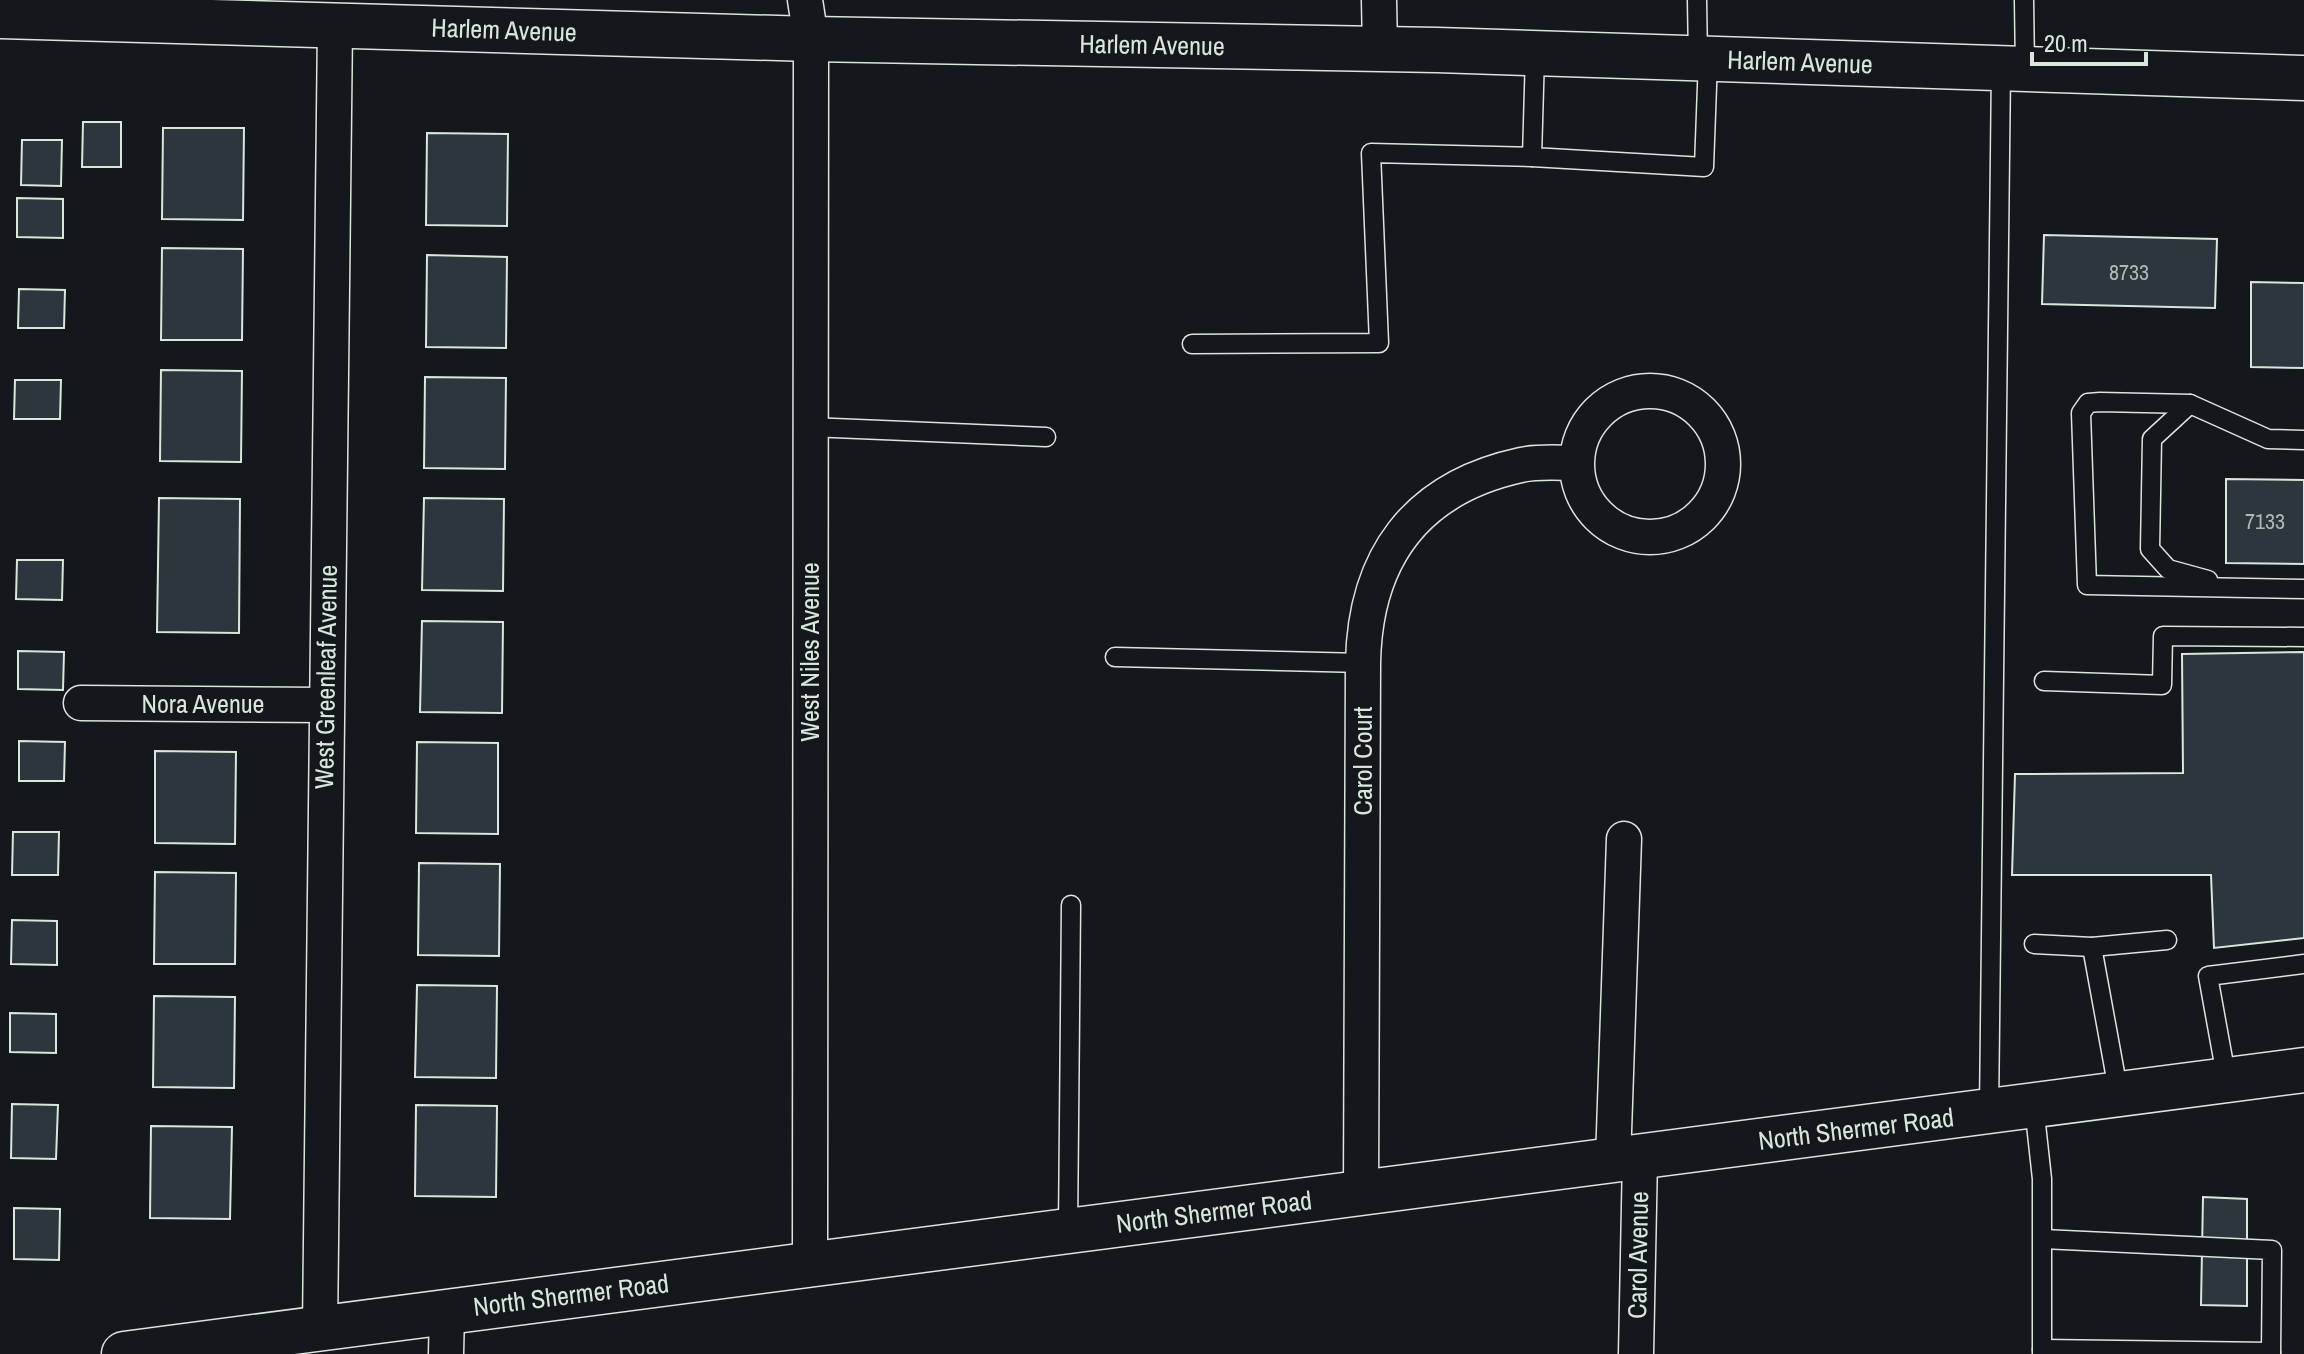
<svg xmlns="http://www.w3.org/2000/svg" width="2304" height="1354" font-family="'Archivo Narrow',sans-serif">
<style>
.building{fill:#2c363c;stroke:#d8e6dc;stroke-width:2}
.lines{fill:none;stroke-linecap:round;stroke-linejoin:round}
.lane-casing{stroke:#d8e6dc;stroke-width:21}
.street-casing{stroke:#d8e6dc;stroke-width:37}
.secondary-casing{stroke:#d8e6dc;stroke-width:47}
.lane{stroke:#14181c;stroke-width:18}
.street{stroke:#14181c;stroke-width:34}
.secondary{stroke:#14181c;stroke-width:44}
.labels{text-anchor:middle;stroke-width:6;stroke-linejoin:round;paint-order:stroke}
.number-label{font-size:22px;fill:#adbab4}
.street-label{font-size:26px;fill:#d8e6dc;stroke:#14181c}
</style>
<rect width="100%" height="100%" fill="#14181c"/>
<g class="building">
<polygon points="83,122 121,122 121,167 82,167"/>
<polygon points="163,128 244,128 243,220 162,219"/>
<polygon points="427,133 508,134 507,226 426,225"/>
<polygon points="22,140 62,140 61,186 21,185"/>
<polygon points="17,198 63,199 63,238 17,237"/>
<polygon points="2044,235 2217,239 2215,308 2042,304"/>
<polygon points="162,248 243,249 242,340 161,340"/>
<polygon points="427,255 507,257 506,348 426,347"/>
<polygon points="2251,282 2304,283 2304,368 2251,367"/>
<polygon points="19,289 65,290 64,328 18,328"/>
<polygon points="161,370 242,371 241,462 160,461"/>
<polygon points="425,377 506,378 505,469 424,468"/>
<polygon points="15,380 61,380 60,419 14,419"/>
<polygon points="2226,479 2304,480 2304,564 2226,563"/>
<polygon points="159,498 240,499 239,633 157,632"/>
<polygon points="424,498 504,499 503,591 422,590"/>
<polygon points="17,560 63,560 62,600 16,599"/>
<polygon points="422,621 503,622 502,713 420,712"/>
<polygon points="18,651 64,652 63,690 18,689"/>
<polygon points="2304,652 2304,938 2214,948 2211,875 2012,875 2015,774 2183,773 2182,654"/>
<polygon points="19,741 65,742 64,781 19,781"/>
<polygon points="417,742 498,743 498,834 416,833"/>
<polygon points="155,751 236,752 235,844 155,843"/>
<polygon points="13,832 59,832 58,875 12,875"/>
<polygon points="419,863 500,864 499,956 418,955"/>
<polygon points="155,872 236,873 235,964 154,964"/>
<polygon points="12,920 57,921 57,965 11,964"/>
<polygon points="417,985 497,986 496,1078 415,1077"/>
<polygon points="154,996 235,997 234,1088 153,1087"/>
<polygon points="10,1013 56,1014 56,1053 10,1052"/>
<polygon points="12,1104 58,1105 56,1159 11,1158"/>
<polygon points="416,1105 497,1106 496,1197 415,1196"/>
<polygon points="151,1126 232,1127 230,1219 150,1218"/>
<polygon points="2203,1197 2247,1199 2247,1306 2201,1305"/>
<polygon points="14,1208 60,1209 59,1260 14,1259"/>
</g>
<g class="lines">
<defs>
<g id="lane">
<polyline points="1697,0 1698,59"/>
<polyline points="2024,0 2025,69"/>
<polyline points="1535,54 1532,157 1704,167 1708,59"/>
<polyline points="1192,344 1379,343 1371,153 1532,157"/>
<polyline points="2190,404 2152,439 2150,549 2168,569 2208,580"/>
<polyline points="810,427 1046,437"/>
<polyline points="2304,440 2268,439 2190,404 2100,402 2088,403 2081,413 2087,585 2304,589"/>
<polyline points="1115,657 1363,663"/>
<polyline points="2044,681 2162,685 2163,636 2304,637"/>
<polyline points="2034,944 2092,947 2167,940"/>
<polyline points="2092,947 2119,1095"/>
<polyline points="2227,1081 2208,976 2304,964"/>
<polyline points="2034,1106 2042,1179 2042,1354"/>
<polyline points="1989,1112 2001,68"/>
<polyline points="1068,1231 1071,905"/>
<polyline points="2043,1239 2272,1250 2271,1354"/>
<polyline points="2042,1349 2271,1352"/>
</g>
<g id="street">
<polyline points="805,0 811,39 810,1264"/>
<polyline points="1379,0 1380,49"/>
<circle cx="1650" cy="464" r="73"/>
<polyline points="81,703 325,705"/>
<polyline points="1613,1161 1624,839"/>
<path d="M1361,1193L1363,663C1365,558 1415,488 1521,465C1538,461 1559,463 1576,463"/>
<polyline points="320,1329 335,26"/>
<polyline points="446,1354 447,1312"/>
<polyline points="1636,1354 1640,1157"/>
</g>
<g id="secondary">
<polyline points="0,16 811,39 1437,50 2304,78"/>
<polyline points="124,1354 2304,1070"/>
</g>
</defs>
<use href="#lane" class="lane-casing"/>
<use href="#street" class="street-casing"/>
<use href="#secondary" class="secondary-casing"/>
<use href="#lane" class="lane"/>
<use href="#street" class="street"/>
<use href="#secondary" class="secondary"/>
</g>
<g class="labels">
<g class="number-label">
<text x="2129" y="280">8733</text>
<text x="2265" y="529">7133</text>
</g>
<g class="street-label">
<text transform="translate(504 30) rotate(2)" y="9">Harlem Avenue</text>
<text transform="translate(1152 45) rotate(1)" y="9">Harlem Avenue</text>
<text transform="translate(1800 62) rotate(2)" y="9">Harlem Avenue</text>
<text transform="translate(810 652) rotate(-90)" y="9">West Niles Avenue</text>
<text transform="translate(326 677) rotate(-89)" y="9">West Greenleaf Avenue</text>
<text x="203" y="713">Nora Avenue</text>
<text transform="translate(1363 761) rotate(-90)" y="9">Carol Court</text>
<text transform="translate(1856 1129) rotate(-7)" y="9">North Shermer Road</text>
<text transform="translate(1214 1212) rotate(-7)" y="9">North Shermer Road</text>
<text transform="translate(1638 1255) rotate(-89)" y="9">Carol Avenue</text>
<text transform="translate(571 1295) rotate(-7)" y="9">North Shermer Road</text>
</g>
</g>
<path d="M2032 52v12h114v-12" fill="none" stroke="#d8e6dc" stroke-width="4"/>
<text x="2044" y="52" font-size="24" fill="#d8e6dc" stroke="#14181c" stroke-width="6" paint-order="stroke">20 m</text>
</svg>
